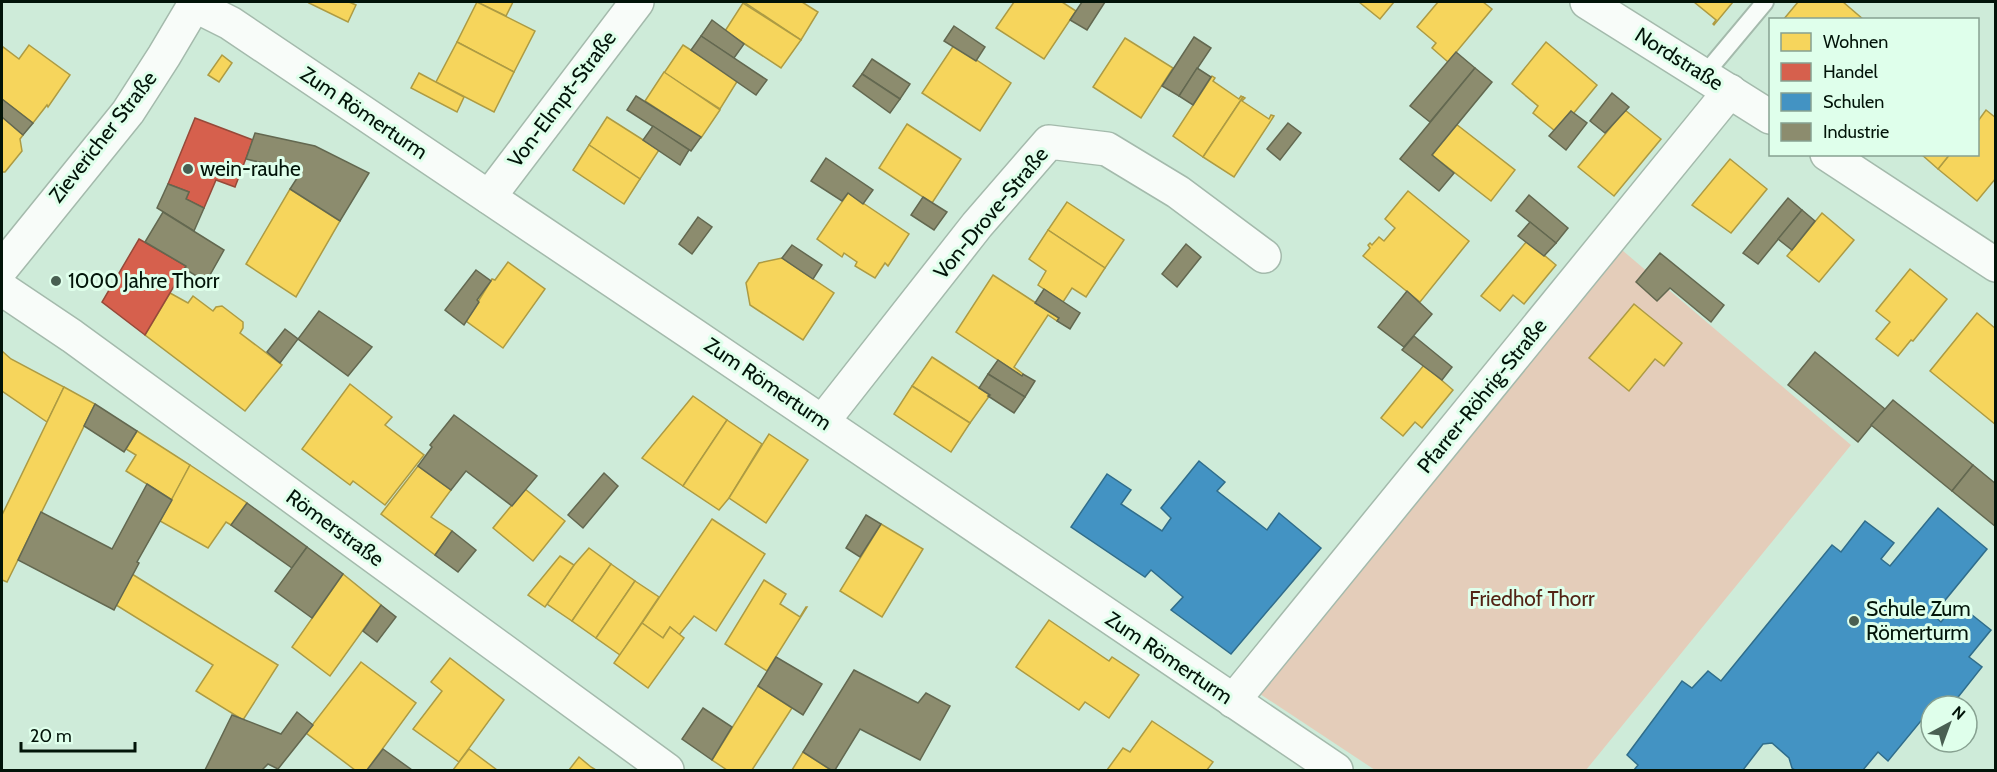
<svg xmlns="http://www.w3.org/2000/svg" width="1997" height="772" font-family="Cabin,sans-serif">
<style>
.green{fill:#e4cdba}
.homes{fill:#f6d55c;stroke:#ad9b43;stroke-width:1.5}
.shops{fill:#d6604d;stroke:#964939;stroke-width:1.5}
.schools{fill:#4393c3;stroke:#306d8b;stroke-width:1.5}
.industry{fill:#8c8c6e;stroke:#636850;stroke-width:1.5}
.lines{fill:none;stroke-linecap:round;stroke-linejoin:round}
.service-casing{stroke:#a4baac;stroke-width:20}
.minor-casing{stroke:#a4baac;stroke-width:36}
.tertiary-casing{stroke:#a4baac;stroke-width:36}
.service{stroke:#f8fcf9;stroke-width:16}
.minor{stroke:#f8fcf9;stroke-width:33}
.tertiary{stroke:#f8fcf9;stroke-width:33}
.poi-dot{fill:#495f52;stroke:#dfffeb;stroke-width:2}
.labels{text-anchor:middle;stroke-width:6;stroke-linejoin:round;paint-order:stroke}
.street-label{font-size:21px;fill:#021409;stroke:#dfffeb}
.poi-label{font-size:21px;fill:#021409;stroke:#dfffeb;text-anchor:start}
.park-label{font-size:21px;fill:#532315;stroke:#dfffeb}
</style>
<rect width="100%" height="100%" fill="#ceebd9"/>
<polygon class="green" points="1622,250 1851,445 1586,770 1375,770 1260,694"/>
<g class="homes">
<polygon points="310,2 349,2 356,5 348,22 309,3"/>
<polygon points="477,2 513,2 506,16"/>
<polygon points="477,2 535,31 514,72 457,42"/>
<polygon points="744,2 802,2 818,12 801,40"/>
<polygon points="1014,2 1062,2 1076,11 1044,59 996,28"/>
<polygon points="1359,2 1394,2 1380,19"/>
<polygon points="1438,2 1483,2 1492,9 1448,62 1432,48 1436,43 1417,27"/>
<polygon points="1694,2 1733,2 1714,25 1713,24 1716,20"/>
<polygon points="1798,2 1843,2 1864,20 1783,20"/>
<polygon points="743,3 801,40 781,68 725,31"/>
<polygon points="1125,38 1173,68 1141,118 1093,87"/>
<polygon points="457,42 514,72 494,112 436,82"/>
<polygon points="1546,42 1597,85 1573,114 1571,111 1555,131 1533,113 1538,106 1512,84"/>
<polygon points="29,45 70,75 48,107 47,105 33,123 2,99 2,49 3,47 19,59"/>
<polygon points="683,45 738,80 720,109 664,73"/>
<polygon points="954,45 1011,83 980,131 922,93"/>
<polygon points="222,55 232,63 219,82 208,75"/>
<polygon points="664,72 720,110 701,138 645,101"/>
<polygon points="419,73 464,97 457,112 411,88"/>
<polygon points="1212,76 1215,78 1213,81 1239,99 1241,96 1243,97 1203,157 1173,136"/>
<polygon points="1243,97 1245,98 1242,101 1269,119 1271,115 1274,116 1234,177 1203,157"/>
<polygon points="1625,110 1661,139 1614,196 1578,167"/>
<polygon points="1986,110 1996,118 1996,178 1977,201 1938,169 1950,154 1978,154 1978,121"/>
<polygon points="2,117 23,135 20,139 22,151 5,172 2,172"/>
<polygon points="607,117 659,150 640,179 589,145"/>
<polygon points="907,124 961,159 932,203 879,168"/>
<polygon points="1456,124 1515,170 1491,201 1432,155"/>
<polygon points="589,145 640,179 624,204 573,170"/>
<polygon points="1921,154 1950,154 1938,169"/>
<polygon points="1730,159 1767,189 1731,233 1692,205"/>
<polygon points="290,189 340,221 296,297 246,264"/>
<polygon points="1408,191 1469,241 1420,302 1363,256 1370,248 1368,245 1370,243 1372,245 1379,237 1384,241 1395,228 1385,219"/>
<polygon points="848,193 909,234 888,266 885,263 875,278 855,266 857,262 844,253 842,257 817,239"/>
<polygon points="1067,202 1124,240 1105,268 1048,230"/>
<polygon points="1822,213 1854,240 1819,282 1787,256"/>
<polygon points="1048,230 1105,268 1086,297 1072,288 1063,302 1038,285 1046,271 1029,259"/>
<polygon points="1527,241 1556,265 1524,304 1513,295 1500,311 1481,296"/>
<polygon points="782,258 834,293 803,340 750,305 746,283 759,263"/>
<polygon points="508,262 545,289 503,348 466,321 492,279 495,280"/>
<polygon points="1910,269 1947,299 1913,341 1911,340 1898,356 1876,339 1890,322 1876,311"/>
<polygon points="993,275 1059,318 1057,321 1048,315 1014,367 1023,374 1022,376 956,332"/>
<polygon points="170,293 188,303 193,296 213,311 216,307 222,306 243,322 243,328 240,333 282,365 245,411 145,335"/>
<polygon points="1634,304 1682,343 1664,366 1655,359 1629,391 1589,358"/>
<polygon points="1977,313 1996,329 1996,425 1930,371"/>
<polygon points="2,351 11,359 64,387 47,422 2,391"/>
<polygon points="932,357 990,395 970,423 912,386"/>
<polygon points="1424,365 1453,390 1422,428 1415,422 1403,436 1381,418"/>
<polygon points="350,384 392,417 385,425 424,455 385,505 353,481 350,485 302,449"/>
<polygon points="912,386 970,423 951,452 894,414"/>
<polygon points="64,387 95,404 7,582 2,580 2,515"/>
<polygon points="693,396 727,420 683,486 642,458"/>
<polygon points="727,420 762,444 729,498 719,510 683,486"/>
<polygon points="137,431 190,465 172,500 126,471 136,455 126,449"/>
<polygon points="769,434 808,460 766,523 729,498"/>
<polygon points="190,465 247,503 231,525 226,522 208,548 160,521"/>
<polygon points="418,466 451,490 431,517 452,531 435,555 381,514"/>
<polygon points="525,489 565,521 533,561 493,528"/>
<polygon points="712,519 765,554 716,631 694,616 679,635 670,627 663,638 642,623"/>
<polygon points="881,524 923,549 882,617 840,591"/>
<polygon points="589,548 611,564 572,621 547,604 574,565"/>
<polygon points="560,556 574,565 545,607 528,595"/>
<polygon points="611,564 635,581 596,638 572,621"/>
<polygon points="132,574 278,665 243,720 196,691 213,665 116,605"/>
<polygon points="343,574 381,605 330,676 292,647"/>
<polygon points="764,580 786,594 780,604 800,617 806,607 807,607 767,671 725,644"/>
<polygon points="635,581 659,597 620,655 596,638"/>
<polygon points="1049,620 1109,661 1112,657 1139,675 1109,718 1085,702 1079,710 1016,667"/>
<polygon points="642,623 663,638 670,627 684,638 648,688 614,663"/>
<polygon points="450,658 504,700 459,762 413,729 442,691 431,682"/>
<polygon points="361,662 416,703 367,770 355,770 306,733"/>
<polygon points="758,686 792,708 752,770 727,770 712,760"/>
<polygon points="1152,721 1213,762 1207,770 1107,770 1123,748 1130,752"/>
<polygon points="469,749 497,770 453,770"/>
<polygon points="803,752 831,770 792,770"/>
<polygon points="579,757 591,767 596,770 569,770"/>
</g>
<g class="shops">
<polygon points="195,118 253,140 235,187 216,180 204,208 186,199 189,192 168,184"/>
<polygon points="139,239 186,266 145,335 102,302"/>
</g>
<g class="schools">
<polygon points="1199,461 1225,482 1217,491 1267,530 1279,513 1321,548 1231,654 1171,610 1183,597 1151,570 1145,577 1071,527 1107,474 1131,490 1121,504 1162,531 1171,518 1161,508"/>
<polygon points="1938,508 1987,549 1933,615 1941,622 1957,603 1991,630 1969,657 1982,667 1951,706 1931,706 1931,713 1929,711 1888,761 1878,752 1863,770 1795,770 1792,768 1789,758 1772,743 1763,744 1743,770 1634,770 1638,765 1627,755 1682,681 1692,688 1708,671 1721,681 1832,545 1841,552 1865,521 1894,543 1881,559 1890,566"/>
</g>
<g class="industry">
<polygon points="1082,2 1105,2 1087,30 1070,20"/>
<polygon points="712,20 744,44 734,58 701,36"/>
<polygon points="954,26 985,47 976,61 944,41"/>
<polygon points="701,36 767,80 756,95 691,50"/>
<polygon points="1194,37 1211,48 1179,96 1162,86"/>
<polygon points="1456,52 1475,68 1430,122 1410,106"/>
<polygon points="872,59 910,84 900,99 862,74"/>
<polygon points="1197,68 1211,77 1193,105 1179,96"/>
<polygon points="1475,68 1492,82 1432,155 1454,173 1439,191 1400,159"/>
<polygon points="862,74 900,99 890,113 853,86"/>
<polygon points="1612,93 1629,107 1605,133 1590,121"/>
<polygon points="636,96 701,137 691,151 627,110"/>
<polygon points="2,99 33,123 23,135 2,117"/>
<polygon points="1571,111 1587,123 1566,150 1549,136"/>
<polygon points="1288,123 1301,133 1280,160 1267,149"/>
<polygon points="653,126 689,150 680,165 643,140"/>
<polygon points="255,133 315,146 369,173 340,221 290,189 301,172 246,159"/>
<polygon points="826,158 873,190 863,204 848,193 842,201 811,181"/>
<polygon points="168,184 189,192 186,199 204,208 194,231 157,208"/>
<polygon points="1529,195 1568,228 1556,243 1516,211"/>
<polygon points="923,197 947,212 934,230 911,215"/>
<polygon points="1788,198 1802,210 1758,264 1743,253"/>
<polygon points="1802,210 1815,221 1792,250 1778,239"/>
<polygon points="163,212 224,250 206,282 185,269 186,266 145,242"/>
<polygon points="698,217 712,227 692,254 679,244"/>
<polygon points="1530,222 1556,243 1544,256 1518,236"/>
<polygon points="1186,244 1201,257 1177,287 1162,274"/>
<polygon points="792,245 822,265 813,279 782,258"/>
<polygon points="1660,253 1724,305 1711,322 1670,288 1657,301 1636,282"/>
<polygon points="476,270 491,281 477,300 479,302 464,325 445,310"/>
<polygon points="1044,289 1080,313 1070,329 1057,321 1059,318 1035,303"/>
<polygon points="1407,291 1432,314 1404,347 1378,327"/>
<polygon points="319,311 372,347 348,376 298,339"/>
<polygon points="285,329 298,339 280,363 267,352"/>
<polygon points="1414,336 1452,367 1442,380 1402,350"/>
<polygon points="1815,352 1885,409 1858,442 1788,385"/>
<polygon points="998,360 1022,376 1023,374 1035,381 1025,397 988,374"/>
<polygon points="988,374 1025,397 1014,413 988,396 990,395 979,388"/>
<polygon points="1893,400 1973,465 1952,491 1871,425"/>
<polygon points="95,404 137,431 124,452 84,426"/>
<polygon points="454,415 537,476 512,506 466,471 451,490 418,466 432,447 430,445"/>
<polygon points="1973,465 1996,484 1996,527 1952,491"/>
<polygon points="604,473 618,486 583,528 568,515"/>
<polygon points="147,484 172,500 137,562 139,563 114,610 18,560 41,512 112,549"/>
<polygon points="247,503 307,547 292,568 231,525"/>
<polygon points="866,515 881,524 860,557 846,548"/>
<polygon points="452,531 476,550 458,572 435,555"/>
<polygon points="307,547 343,574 312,618 275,591"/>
<polygon points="381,605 396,617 377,642 363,631"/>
<polygon points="776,657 822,684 803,715 758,686"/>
<polygon points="854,670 918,703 926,693 950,706 920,760 860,729 835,770 831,770 803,752"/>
<polygon points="703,708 732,727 712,760 682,739"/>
<polygon points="297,712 313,725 278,769 268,764 262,770 205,770 232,715 281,734"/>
<polygon points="383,749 412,770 367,770"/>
</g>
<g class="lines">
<defs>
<polyline id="service" points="1704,75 1765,2"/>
<g id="minor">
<polyline points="1587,2 1770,117"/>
<path d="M194,5L230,23C599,271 969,520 1336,770"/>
<polyline points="1827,154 1996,265"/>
<polyline points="489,197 637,2"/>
<polyline points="2,289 72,336 667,770"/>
<polyline points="823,421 977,225 1049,142 1107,149 1178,192 1264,256"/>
<polyline points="1233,701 1730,91"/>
</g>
<polyline id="tertiary" points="2,268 128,112 164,56 196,2"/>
</defs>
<use href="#service" class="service-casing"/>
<use href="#minor" class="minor-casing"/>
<use href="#tertiary" class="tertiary-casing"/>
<use href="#service" class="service"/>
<use href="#minor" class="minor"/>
<use href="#tertiary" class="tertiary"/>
</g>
<g class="poi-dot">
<circle cx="188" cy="169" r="6"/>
<circle cx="56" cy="281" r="6"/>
<circle cx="1854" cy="621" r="6"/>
</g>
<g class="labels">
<g class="street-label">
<text transform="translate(1679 59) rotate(32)" y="7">Nordstraße</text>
<text transform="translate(562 99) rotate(-53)" y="7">Von-Elmpt-Straße</text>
<text transform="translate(364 113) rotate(34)" y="7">Zum Römerturm</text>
<text transform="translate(103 137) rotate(-52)" y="7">Zievericher Straße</text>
<text transform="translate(991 213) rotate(-50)" y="7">Von-Drove-Straße</text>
<text transform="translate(768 384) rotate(34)" y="7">Zum Römerturm</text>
<text transform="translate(1482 396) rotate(-51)" y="7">Pfarrer-Röhrig-Straße</text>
<text transform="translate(335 528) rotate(36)" y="7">Römerstraße</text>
<text transform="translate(1169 658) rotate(34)" y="7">Zum Römerturm</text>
</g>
<g class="poi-label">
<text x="200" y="176">wein-rauhe</text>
<text x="68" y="288">1000 Jahre Thorr</text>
<text x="1866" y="616">Schule Zum<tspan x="1866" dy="24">Römerturm</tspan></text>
</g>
<g class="park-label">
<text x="1532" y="606">Friedhof Thorr</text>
</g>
</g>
<rect width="1997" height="772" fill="none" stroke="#021409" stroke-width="6"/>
<rect x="1769" y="18" width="210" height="138" fill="#dfffeb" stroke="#87a191" stroke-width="1.5"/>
<rect x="1781" y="33" width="30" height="18" fill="#f6d55c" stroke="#87a191" stroke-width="1.5"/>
<text x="1823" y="48" font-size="18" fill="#021409">Wohnen</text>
<rect x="1781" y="63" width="30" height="18" fill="#d6604d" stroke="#87a191" stroke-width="1.5"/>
<text x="1823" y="78" font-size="18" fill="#021409">Handel</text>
<rect x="1781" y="93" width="30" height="18" fill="#4393c3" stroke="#87a191" stroke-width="1.5"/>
<text x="1823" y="108" font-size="18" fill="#021409">Schulen</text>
<rect x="1781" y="123" width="30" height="18" fill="#8c8c6e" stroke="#87a191" stroke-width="1.5"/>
<text x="1823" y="138" font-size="18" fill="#021409">Industrie</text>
<g transform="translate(1949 724) rotate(41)"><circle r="28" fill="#dfffeb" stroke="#87a191" stroke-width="1.5"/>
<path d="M0-4.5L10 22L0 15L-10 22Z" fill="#495f52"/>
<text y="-9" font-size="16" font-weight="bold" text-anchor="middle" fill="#021409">N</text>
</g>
<path d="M21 742v9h114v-9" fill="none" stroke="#021409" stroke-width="3"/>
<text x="30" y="742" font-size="18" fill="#021409" stroke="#dfffeb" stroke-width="4.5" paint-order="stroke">20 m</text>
</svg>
